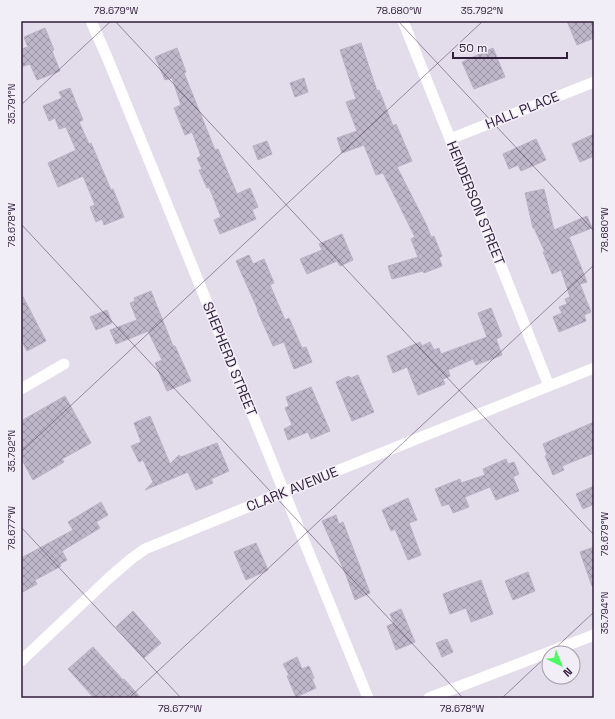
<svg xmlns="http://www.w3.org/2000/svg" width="615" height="719" font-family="'Space Grotesk',sans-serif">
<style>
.building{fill:url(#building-cross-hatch);stroke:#b9b0c5}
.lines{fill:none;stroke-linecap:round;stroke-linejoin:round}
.minor{stroke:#fff;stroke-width:11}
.ticks{fill:none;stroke:#301e3b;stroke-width:1;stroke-opacity:0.45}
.labels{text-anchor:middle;stroke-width:3;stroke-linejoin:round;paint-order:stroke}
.street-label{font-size:14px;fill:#301e3b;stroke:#f1eef7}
.neatline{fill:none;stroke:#301e3b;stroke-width:1.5}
.ticks-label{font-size:10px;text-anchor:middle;fill:#301e3b}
</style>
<defs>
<pattern id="building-cross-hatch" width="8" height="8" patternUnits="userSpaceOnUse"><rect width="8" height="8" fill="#beb7c9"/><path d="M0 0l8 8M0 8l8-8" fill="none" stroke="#9b94a4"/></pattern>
</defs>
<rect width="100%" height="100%" fill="#e3ddeb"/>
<g class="building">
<polygon points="567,21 594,21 594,38 577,45"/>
<polygon points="45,28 54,50 52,51 60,71 37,80 30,64 21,67 21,49 28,47 24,37"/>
<polygon points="361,43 377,91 379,90 393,126 396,124 412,161 397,167 427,226 431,237 434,236 442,256 439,258 442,266 424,273 423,271 392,279 388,266 418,257 411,239 415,237 383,173 376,175 364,145 342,153 337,138 357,131 346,102 356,99 340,50"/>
<polygon points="177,48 186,72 184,73 215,150 218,149 237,194 250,188 258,207 252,210 256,219 220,234 214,220 221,217 209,187 207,188 199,170 202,169 197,158 201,156 192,132 185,135 174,108 181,105 172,78 165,80 155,57"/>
<polygon points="493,48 505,77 474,89 462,62"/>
<polygon points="304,78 308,92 295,97 290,83"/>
<polygon points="70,88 83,120 79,122 89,144 91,143 111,190 113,189 124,217 104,225 102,219 96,222 90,207 95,205 83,176 58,187 48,163 76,150 66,127 59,129 55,118 49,121 43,106 62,98 59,92"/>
<polygon points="594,134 594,156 580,162 572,144"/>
<polygon points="536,139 546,160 521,171 518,165 509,169 503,154"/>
<polygon points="267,141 272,154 258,160 253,146"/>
<polygon points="544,189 554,230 587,216 592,228 569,237 587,282 580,284 591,312 584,315 586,321 559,332 553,317 562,313 559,307 567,304 565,299 570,297 561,270 552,274 543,252 545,252 534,228 533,228 525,193"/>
<polygon points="342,234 353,260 340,266 337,261 307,274 300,259 322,250 319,244"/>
<polygon points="249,255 253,264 264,259 274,283 270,285 285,320 289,318 302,348 306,347 312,362 294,369 284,342 273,346 257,310 258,310 236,261"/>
<polygon points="151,291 173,346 175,346 191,381 167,391 155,363 162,360 148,331 116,344 110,330 137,320 130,303 135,301 134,298"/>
<polygon points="21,293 46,341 27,351 21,340"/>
<polygon points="491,308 502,336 496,339 502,355 476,365 473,359 448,370 450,376 443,379 445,384 418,395 407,367 393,373 387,356 420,342 422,346 430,342 434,350 439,348 441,354 487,337 478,313"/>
<polygon points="107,310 112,323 96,330 90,317"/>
<polygon points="358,375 374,412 352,421 336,382 349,376 351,378"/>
<polygon points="311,387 330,431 311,439 308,432 288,440 284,429 292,425 285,408 289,406 286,397"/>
<polygon points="65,396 91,443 62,459 64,462 33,480 21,458 21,421"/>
<polygon points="150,416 170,464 179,455 181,457 217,443 229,471 211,479 213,483 196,490 188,472 145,490 153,482 143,460 139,462 131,446 141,442 134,423"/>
<polygon points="594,422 594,453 562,466 564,470 553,475 545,456 547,455 543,444"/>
<polygon points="506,459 508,464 514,462 519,474 513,477 519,491 496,500 490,487 465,497 469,507 453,513 449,504 442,506 435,489 460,479 461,483 485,475 483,469"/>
<polygon points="594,486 594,504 583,509 576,494"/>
<polygon points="408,498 417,520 409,523 421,555 408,560 395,529 391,531 382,510"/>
<polygon points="101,502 108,515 96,522 100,528 62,551 67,560 60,564 61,566 35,580 37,584 21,593 21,558 73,530 68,522"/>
<polygon points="336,515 339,524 343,522 370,593 355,600 346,575 322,521"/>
<polygon points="256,543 268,570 246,580 234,552"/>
<polygon points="594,547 594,586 592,586 580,552"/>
<polygon points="528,572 535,591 513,600 505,581"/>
<polygon points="481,580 493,614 471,622 466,608 450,614 443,594"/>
<polygon points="401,609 415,642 396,650 387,626 394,623 390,614"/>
<polygon points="133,611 161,643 144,658 116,627"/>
<polygon points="447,639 453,652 442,657 436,643"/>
<polygon points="93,647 123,680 124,679 141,698 94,698 68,669"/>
<polygon points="297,657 302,669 309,666 314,678 312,679 316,688 296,697 287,676 289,675 283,664"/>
</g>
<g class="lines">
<g class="minor">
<polyline points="91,21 107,57 368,698"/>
<polyline points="403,21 549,386"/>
<polyline points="450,139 594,82"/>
<polyline points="21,389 64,364"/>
<polyline points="21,661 109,578 131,559 145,549 284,492 594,368"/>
<polyline points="429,698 594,635"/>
</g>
</g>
<path class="ticks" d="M115,21L594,535M398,21L594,231M21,105L111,21M21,224L463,698M21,452L483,21M21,527L181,698M550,653L594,612M129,698L594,265M502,698L549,654"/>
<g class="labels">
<g class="street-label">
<text transform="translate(522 110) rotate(-22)" y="5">HALL PLACE</text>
<text transform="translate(476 203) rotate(68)" y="5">HENDERSON STREET</text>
<text transform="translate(230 359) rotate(68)" y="5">SHEPHERD STREET</text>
<text transform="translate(292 489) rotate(-22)" y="5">CLARK AVENUE</text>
</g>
</g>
<rect width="615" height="719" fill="none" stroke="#f1eef7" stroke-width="44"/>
<g transform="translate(561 665) rotate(137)"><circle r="19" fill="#f1eef7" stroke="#a49bac"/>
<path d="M0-3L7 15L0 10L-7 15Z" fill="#49fd5e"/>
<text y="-6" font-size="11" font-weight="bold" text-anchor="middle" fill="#301e3b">N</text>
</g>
<path d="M453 52v6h114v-6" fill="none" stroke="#301e3b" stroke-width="2"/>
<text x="459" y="52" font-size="12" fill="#301e3b" stroke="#f1eef7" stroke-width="3" paint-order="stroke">50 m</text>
<rect x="22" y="22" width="571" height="675" class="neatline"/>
<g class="ticks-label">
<text x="116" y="14">78.679°W</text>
<text x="399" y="14">78.680°W</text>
<text x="482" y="14">35.792°N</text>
<text transform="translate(11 104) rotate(-90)" y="4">35.791°N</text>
<text transform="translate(11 225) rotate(-90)" y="4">78.678°W</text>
<text transform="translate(604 230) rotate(-90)" y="4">78.680°W</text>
<text transform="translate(11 451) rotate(-90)" y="4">35.792°N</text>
<text transform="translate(11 528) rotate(-90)" y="4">78.677°W</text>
<text transform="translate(604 534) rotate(-90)" y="4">78.679°W</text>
<text transform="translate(604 613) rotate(-90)" y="4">35.794°N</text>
<text x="180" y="712">78.677°W</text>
<text x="462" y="712">78.678°W</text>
</g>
</svg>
